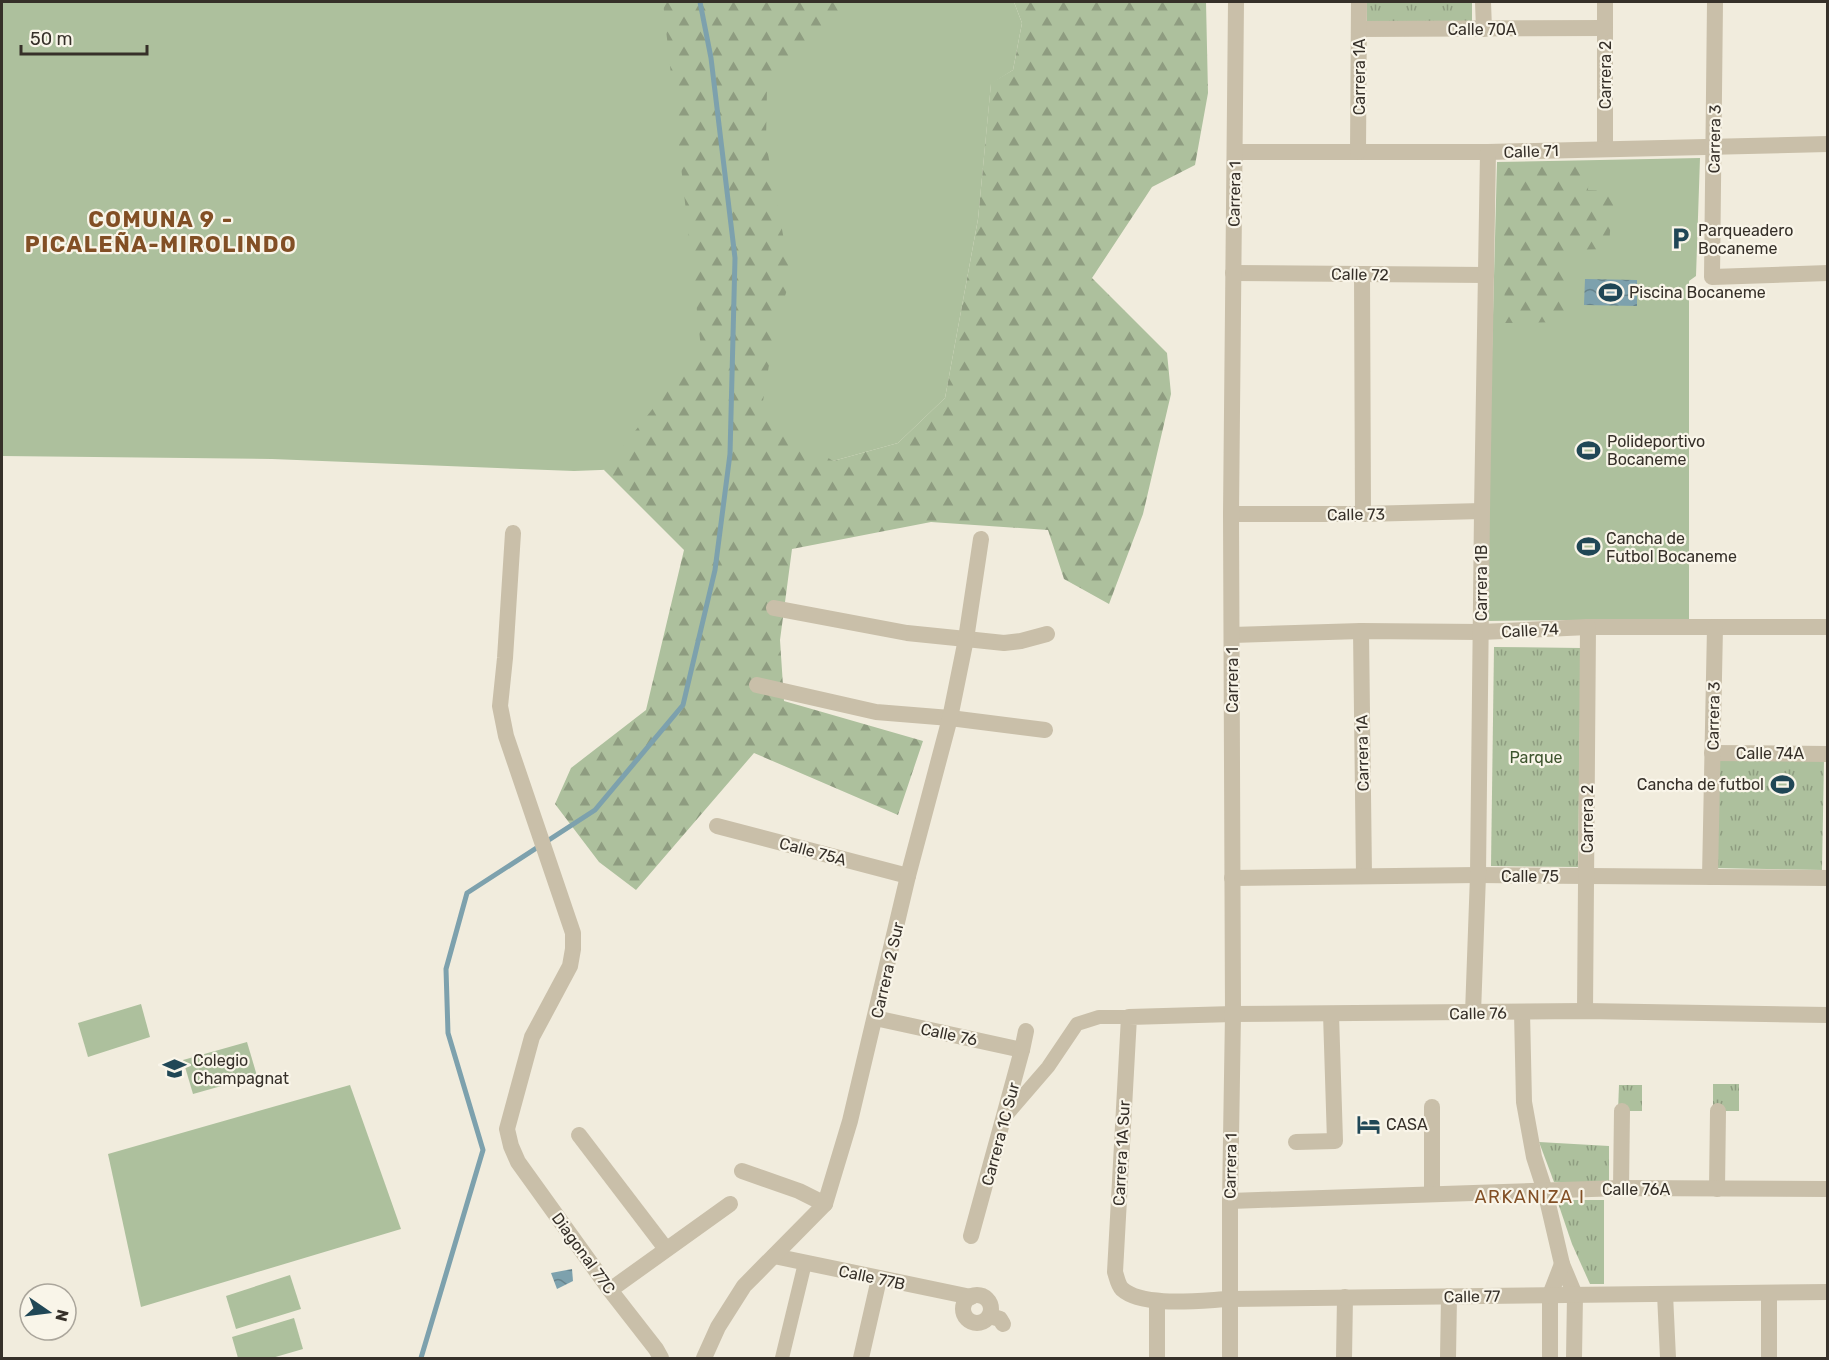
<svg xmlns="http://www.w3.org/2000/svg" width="1829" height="1360" font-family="Rubik,sans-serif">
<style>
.green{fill:#adc09d}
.forest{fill:url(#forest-firs)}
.park{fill:url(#park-tufts)}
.water{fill:url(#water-waves)}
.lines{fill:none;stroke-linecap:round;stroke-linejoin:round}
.stream{stroke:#7da1ad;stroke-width:5}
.pedestrian{stroke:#c9bfa9;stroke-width:14}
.minor{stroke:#c9bfa9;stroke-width:16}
.tertiary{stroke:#c9bfa9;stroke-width:16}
.labels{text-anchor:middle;stroke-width:4.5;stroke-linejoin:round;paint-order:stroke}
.street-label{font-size:16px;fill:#363029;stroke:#f9f5e9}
.poi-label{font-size:16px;fill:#363029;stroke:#f9f5e9;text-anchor:start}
.park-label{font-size:16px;fill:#3d542d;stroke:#f9f5e9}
.neighbourhood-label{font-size:18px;letter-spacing:1.5px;fill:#824f25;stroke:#f9f5e9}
.district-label{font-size:22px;font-weight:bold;letter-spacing:1.5px;fill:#824f25;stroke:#f9f5e9}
</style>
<defs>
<pattern id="forest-firs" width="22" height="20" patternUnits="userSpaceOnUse" patternTransform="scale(1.5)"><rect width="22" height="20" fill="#adc09d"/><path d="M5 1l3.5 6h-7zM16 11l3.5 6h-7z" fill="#8e9c80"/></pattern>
<pattern id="park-tufts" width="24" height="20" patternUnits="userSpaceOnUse" patternTransform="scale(1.5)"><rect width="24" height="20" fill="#adc09d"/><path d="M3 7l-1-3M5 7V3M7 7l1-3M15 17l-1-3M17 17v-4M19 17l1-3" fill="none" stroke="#8e9c80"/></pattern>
<pattern id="water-waves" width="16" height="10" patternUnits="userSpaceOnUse" patternTransform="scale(1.5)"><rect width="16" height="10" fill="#7da1ad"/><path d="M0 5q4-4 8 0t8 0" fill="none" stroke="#67848d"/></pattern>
</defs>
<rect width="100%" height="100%" fill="#f1ecdd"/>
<g class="green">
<polygon points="2,2 1014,2 1022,23 1013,70 991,84 978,219 945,398 898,443 833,461 574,471 272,459 2,456"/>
<polygon points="1700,158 1696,276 1689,281 1689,619 1485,621 1497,162"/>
<polygon points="141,1004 150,1037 88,1057 78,1023"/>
<polygon points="247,1042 257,1076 193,1094 183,1060"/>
<polygon points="350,1085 401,1229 141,1307 108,1154"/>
<polygon points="290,1275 301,1309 236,1329 226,1296"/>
<polygon points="294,1318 303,1349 272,1358 238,1358 232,1337"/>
</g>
<g class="forest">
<polygon points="663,2 844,2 848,15 767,87 766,143 791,278 776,323 761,413 833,461 898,443 945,398 978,219 991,83 1013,70 1022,23 1014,2 1206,2 1208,93 1195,165 1152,187 1092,278 1167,353 1171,394 1143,514 1109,604 1064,579 1048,530 931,522 792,549 780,640 784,701 923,741 898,815 754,753 636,890 599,862 555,804 571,768 646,710 684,550 604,470 701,348"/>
<polygon points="1589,165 1588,190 1615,191 1615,214 1611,215 1609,249 1566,250 1566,322 1505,323 1502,168"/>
</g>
<g class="park">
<polygon points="1367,2 1472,2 1472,25 1367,26"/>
<polygon points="1494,647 1581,648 1578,867 1491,866"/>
<polygon points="1715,757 1824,759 1822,870 1713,868"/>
<rect x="1713" y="1084" width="26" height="27"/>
<polygon points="1619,1085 1642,1085 1642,1111 1618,1111"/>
<polygon points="1539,1142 1609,1146 1609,1184 1554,1182"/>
<polygon points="1557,1200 1604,1200 1604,1284 1590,1284 1572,1244"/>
</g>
<g class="water">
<polygon points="1585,279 1637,280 1637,306 1584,305"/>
<polygon points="572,1269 573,1281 557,1289 551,1273"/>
</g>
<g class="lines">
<polyline class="stream" points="421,1358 483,1150 448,1033 446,969 467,893 595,810 683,705 715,570 730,454 735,258 711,58 700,2"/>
<g class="pedestrian">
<polyline points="1004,1118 1048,1067 1077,1024 1099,1017 1129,1017"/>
<polyline points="782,1358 805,1263"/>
</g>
<g class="minor">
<polyline points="1483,2 1484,29"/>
<polyline points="1605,2 1605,148"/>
<polyline points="1715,2 1712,277 1828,273"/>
<polyline points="1359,29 1605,28"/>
<polyline points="1235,152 1488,152 1828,144"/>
<polyline points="1358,152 1359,2"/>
<polyline points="1233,273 1486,275"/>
<polyline points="1362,274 1363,514"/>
<polyline points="1231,514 1363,514 1482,511"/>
<polyline points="513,533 505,658 500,706 506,736 573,933 573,949 570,966 532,1037 507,1129 511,1146 518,1162 610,1290 656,1349 661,1358"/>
<polyline points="774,608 907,633 966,639 1004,643 1021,641 1047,634"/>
<polyline points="1361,631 1364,875"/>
<polyline points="1232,635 1361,631 1481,632 1588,627 1828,627"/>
<polyline points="757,685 876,712 950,718 1045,730"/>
<polyline points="1712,753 1828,754"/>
<polyline points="717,826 908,876"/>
<polyline points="1710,877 1715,627"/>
<polyline points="1232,878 1478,875 1828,878"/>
<polyline points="1585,1011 1588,627"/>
<polyline points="1522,1012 1524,1102 1534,1157 1545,1191 1562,1264 1575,1295 1574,1358"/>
<polyline points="1473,1013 1478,875 1482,511 1488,152"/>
<polyline points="875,1018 1022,1050"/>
<polyline points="1432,1107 1432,1194"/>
<polyline points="579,1135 666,1249"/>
<polyline points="1296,1142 1335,1141 1331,1014"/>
<polyline points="742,1171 799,1191 825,1204"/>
<polyline points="1621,1188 1622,1111"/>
<polyline points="1717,1189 1718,1111"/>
<polyline points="1230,1201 1621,1188 1828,1189"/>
<polyline points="971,1236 1022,1050 1026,1031"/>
<polyline points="774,1256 971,1297"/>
<polyline points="610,1290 730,1204"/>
<polyline points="1769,1293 1769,1358"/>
<polyline points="1665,1294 1668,1358"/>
<circle cx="977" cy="1309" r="14"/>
<path d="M1230,1299C1203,1300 1143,1308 1122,1289C1118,1285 1117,1278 1115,1272L1129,1017L1233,1014L1585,1011L1828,1015"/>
<polyline points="1157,1301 1157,1358"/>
<polyline points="990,1316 1000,1319 1003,1324"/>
<polyline points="704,1358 718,1327 744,1286 825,1204 850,1121 908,876 950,718 966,639 981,539"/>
<polyline points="861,1358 879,1279"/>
<polyline points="1344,1358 1345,1297"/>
<polyline points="1448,1358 1449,1296"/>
<polyline points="1550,1358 1550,1295 1562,1264"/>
</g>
<g class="tertiary">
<polyline points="1230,1299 1828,1292"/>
<polyline points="1230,1358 1230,1201 1233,1014 1231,514 1236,2"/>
</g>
</g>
<defs>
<symbol id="parking-bare" viewBox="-9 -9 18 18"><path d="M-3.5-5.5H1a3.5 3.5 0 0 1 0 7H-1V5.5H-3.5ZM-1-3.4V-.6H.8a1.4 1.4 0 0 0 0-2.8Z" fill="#204756" stroke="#f9f5e9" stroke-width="2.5" paint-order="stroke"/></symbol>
<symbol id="stadium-bare" viewBox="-9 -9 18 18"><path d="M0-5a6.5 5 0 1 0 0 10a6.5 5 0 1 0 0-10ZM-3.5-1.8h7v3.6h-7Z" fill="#204756" stroke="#f9f5e9" stroke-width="2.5" paint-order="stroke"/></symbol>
<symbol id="school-bare" viewBox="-9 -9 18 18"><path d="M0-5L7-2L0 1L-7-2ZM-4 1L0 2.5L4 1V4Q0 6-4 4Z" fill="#204756" stroke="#f9f5e9" stroke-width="2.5" paint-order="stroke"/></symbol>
<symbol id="hotel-bare" viewBox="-9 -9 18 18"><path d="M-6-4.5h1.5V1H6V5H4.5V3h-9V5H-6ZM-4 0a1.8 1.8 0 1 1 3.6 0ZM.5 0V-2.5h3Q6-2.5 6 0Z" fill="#204756" stroke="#f9f5e9" stroke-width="2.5" paint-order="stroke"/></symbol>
</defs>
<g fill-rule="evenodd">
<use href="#parking-bare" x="1664" y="222" width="33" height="33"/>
<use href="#stadium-bare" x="1594" y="276" width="33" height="33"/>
<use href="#stadium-bare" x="1572" y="434" width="33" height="33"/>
<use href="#stadium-bare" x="1572" y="530" width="33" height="33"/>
<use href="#stadium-bare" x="1766" y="768" width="33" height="33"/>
<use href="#school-bare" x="158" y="1052" width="33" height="33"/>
<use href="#hotel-bare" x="1352" y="1108" width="33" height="33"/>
</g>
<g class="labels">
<g class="street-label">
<text x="1482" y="35">Calle 70A</text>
<text transform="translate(1605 75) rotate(-90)" y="6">Carrera 2</text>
<text transform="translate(1359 77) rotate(-90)" y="6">Carrera 1A</text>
<text transform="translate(1714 139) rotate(-89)" y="6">Carrera 3</text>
<text transform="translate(1531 151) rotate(-2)" y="6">Calle 71</text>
<text transform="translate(1234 194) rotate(-89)" y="6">Carrera 1</text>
<text transform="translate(1360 274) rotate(1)" y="6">Calle 72</text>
<text transform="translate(1356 514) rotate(-1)" y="6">Calle 73</text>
<text transform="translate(1481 583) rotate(-90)" y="6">Carrera 1B</text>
<text transform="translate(1530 630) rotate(-3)" y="6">Calle 74</text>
<text transform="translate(1232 680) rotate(-90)" y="6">Carrera 1</text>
<text transform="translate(1713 716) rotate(-89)" y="6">Carrera 3</text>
<text transform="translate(1362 753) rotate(-91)" y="6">Carrera 1A</text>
<text x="1770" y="759">Calle 74A</text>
<text transform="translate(1587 819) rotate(-90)" y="6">Carrera 2</text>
<text transform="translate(813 851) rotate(15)" y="6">Calle 75A</text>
<text x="1530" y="882">Calle 75</text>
<text transform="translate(887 970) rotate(-77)" y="6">Carrera 2 Sur</text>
<text transform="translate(1478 1013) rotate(-1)" y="6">Calle 76</text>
<text transform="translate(949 1034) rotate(12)" y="6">Calle 76</text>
<text transform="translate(1000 1134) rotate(-75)" y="6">Carrera 1C Sur</text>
<text transform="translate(1121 1153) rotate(-87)" y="6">Carrera 1A Sur</text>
<text transform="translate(1230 1166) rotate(-89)" y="6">Carrera 1</text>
<text x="1636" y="1195">Calle 76A</text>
<text transform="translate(584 1253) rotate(54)" y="6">Diagonal 77C</text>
<text transform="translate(872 1277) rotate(12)" y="6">Calle 77B</text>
<text transform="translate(1472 1296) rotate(-1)" y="6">Calle 77</text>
</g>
<g class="poi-label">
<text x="1698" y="236">Parqueadero<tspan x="1698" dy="18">Bocaneme</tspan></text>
<text x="1629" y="298">Piscina Bocaneme</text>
<text x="1607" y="447">Polideportivo<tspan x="1607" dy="18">Bocaneme</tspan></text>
<text x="1606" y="544">Cancha de<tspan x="1606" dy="18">Futbol Bocaneme</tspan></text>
<text x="1764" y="790" text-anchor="end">Cancha de futbol</text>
<text x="193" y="1066">Colegio<tspan x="193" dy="18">Champagnat</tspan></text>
<text x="1386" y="1130">CASA</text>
</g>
<g class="park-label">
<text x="1536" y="763">Parque</text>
</g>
<g class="neighbourhood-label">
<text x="1530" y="1203">ARKANIZA I</text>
</g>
<g class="district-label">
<text x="161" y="227">COMUNA 9 -<tspan x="161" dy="25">PICALEÑA-MIROLINDO</tspan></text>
</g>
</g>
<rect width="1829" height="1360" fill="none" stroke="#363029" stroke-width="6"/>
<g transform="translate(48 1312) rotate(104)"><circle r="28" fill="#f9f5e9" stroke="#aba69c" stroke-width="1.5"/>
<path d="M0-4.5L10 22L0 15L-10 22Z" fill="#204756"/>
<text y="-9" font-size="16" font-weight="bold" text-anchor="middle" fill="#363029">N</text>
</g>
<path d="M21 45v9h126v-9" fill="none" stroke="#363029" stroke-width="3"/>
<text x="30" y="45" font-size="18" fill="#363029" stroke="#f9f5e9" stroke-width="4.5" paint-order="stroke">50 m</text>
</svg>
